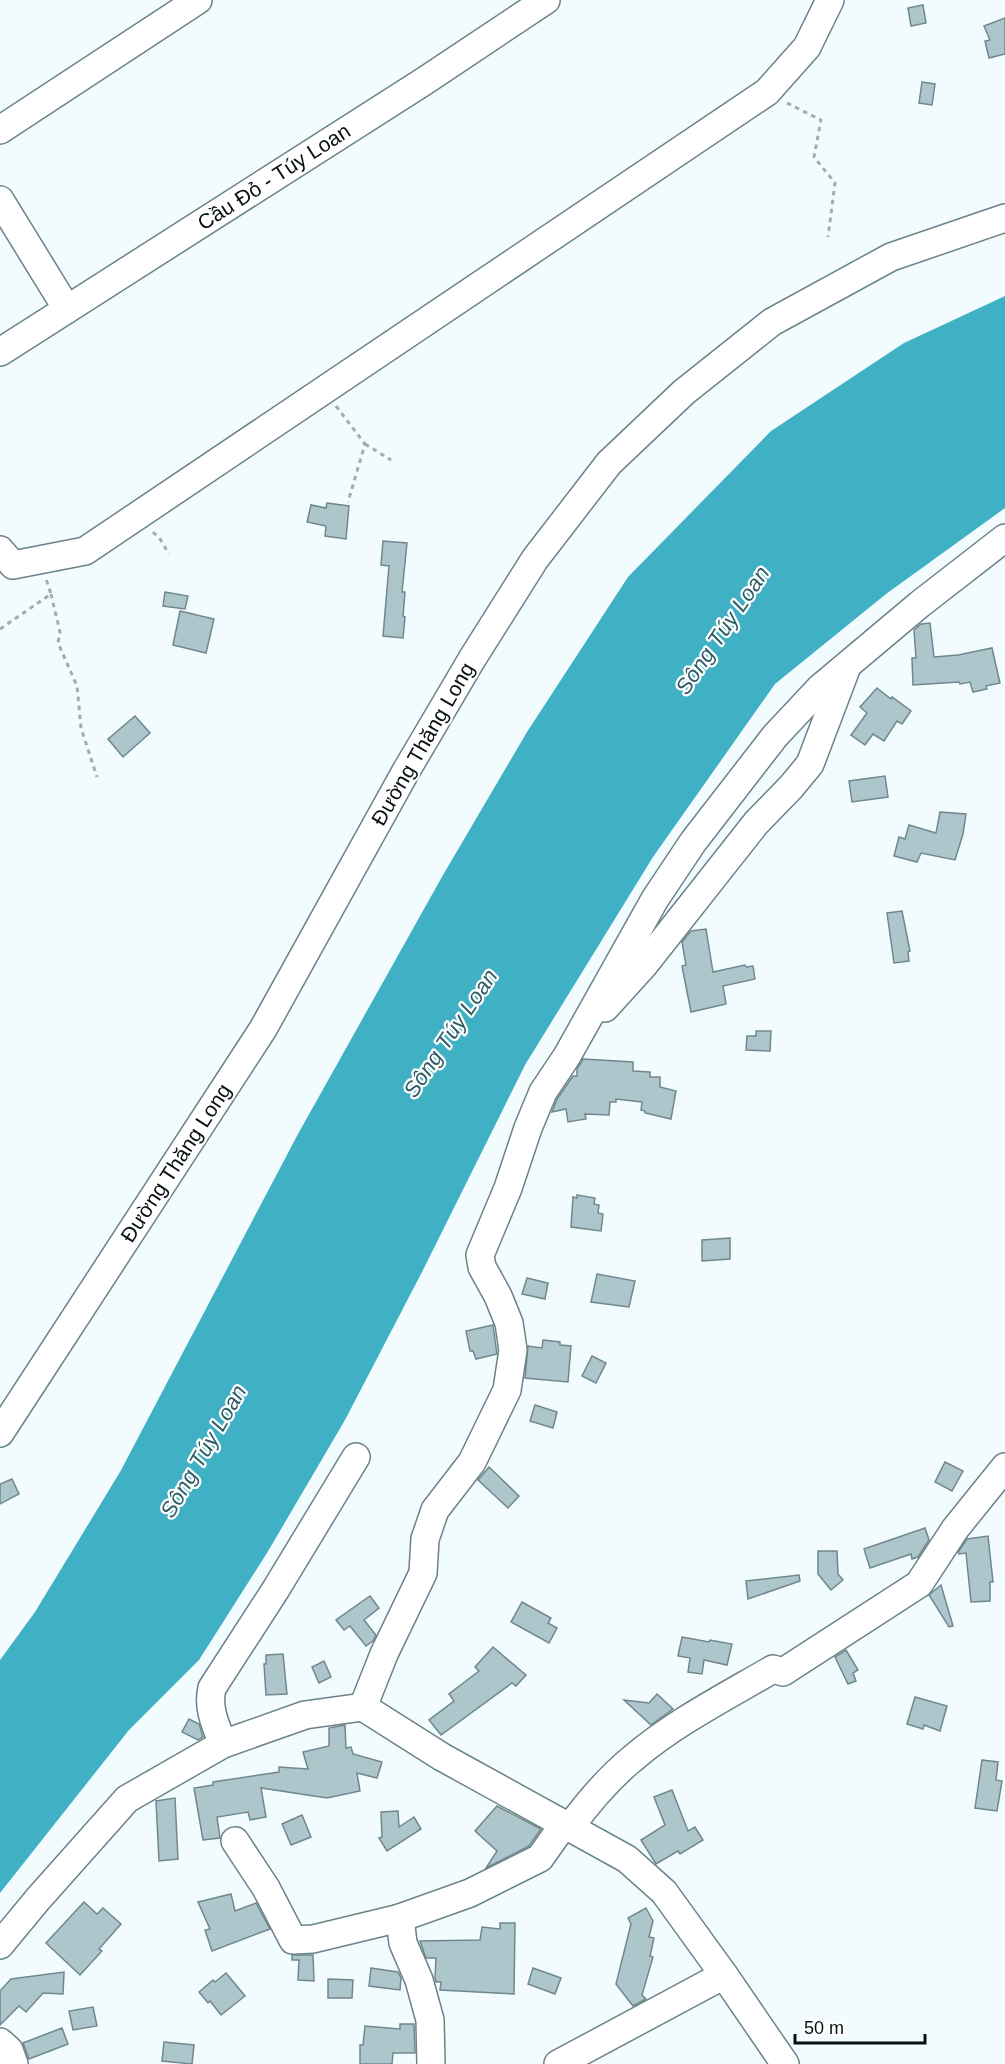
<svg xmlns="http://www.w3.org/2000/svg" width="1005" height="2064" font-family="Helvetica,sans-serif">
<style>
.water{fill:#40b1c5}
.building{fill:#adc6cb;stroke:#70888d;stroke-width:1.5}
.lines{fill:none;stroke-linecap:round;stroke-linejoin:round}
.minor-casing{stroke:#6b8388;stroke-width:30}
.path{stroke:#a2abae;stroke-width:3;stroke-dasharray:4.5 4.5;stroke-linecap:butt}
.minor{stroke:#fff;stroke-width:27}
.labels{text-anchor:middle;stroke-width:4.5;stroke-linejoin:round;paint-order:stroke}
.street-label{font-size:21px;fill:#081012;stroke:#fff}
.water-label{font-size:22px;font-style:italic;fill:#2d5c65;stroke:#fff}
</style>
<rect width="100%" height="100%" fill="#f2fcff"/>
<polygon class="water" points="1005,296 1005,508 886,594 775,684 653,857 525,1065 422,1272 345,1420 267,1553 199,1660 129,1730 0,1893 0,1660 35,1612 120,1472 298,1134 443,875 527,732 628,577 771,431 904,343"/>
<g class="building">
<polygon points="923,5 926,23 911,26 908,8"/>
<polygon points="1005,18 1005,54 989,58 985,41 990,40 984,26"/>
<polygon points="922,82 935,84 932,105 919,103"/>
<polygon points="327,503 349,506 346,539 325,536 326,526 307,522 311,505 326,508"/>
<polygon points="383,541 407,543 402,592 405,592 403,616 405,617 403,638 383,636 389,566 381,565"/>
<polygon points="165,592 188,596 185,609 163,606"/>
<polygon points="180,611 214,619 206,653 173,645"/>
<polygon points="930,623 934,657 958,655 992,648 1000,683 986,686 987,689 973,692 970,682 960,684 959,682 913,685 912,658 916,658 914,630 921,624"/>
<polygon points="877,688 891,699 892,697 911,711 902,724 897,721 884,741 873,734 865,745 851,735 867,713 860,707"/>
<polygon points="135,716 150,733 123,757 108,739"/>
<polygon points="885,776 888,797 852,802 849,781"/>
<polygon points="940,812 966,814 963,834 955,860 921,853 917,862 894,856 899,837 905,839 909,825 936,833"/>
<polygon points="902,911 910,951 908,952 909,961 894,963 887,913"/>
<polygon points="706,929 713,972 745,965 746,967 753,966 755,979 723,986 726,1004 691,1012 682,966 686,965 682,942 691,931"/>
<polygon points="756,1031 771,1031 770,1051 746,1050 747,1036 756,1036"/>
<polygon points="583,1059 633,1062 633,1071 650,1072 650,1077 660,1077 660,1087 676,1091 671,1119 645,1113 645,1111 641,1110 642,1102 616,1099 616,1102 610,1102 609,1115 585,1114 586,1119 568,1122 566,1109 552,1112 557,1099 573,1076 577,1076 577,1069"/>
<polygon points="577,1195 595,1198 594,1204 599,1205 598,1213 603,1214 601,1231 571,1227 573,1197 577,1198"/>
<polygon points="730,1238 730,1259 702,1261 702,1240"/>
<polygon points="597,1274 635,1281 629,1307 591,1302"/>
<polygon points="527,1278 548,1283 545,1299 522,1294"/>
<polygon points="493,1325 497,1354 476,1359 473,1351 470,1351 466,1331"/>
<polygon points="543,1340 560,1342 560,1345 571,1346 568,1382 525,1378 528,1346 542,1348"/>
<polygon points="592,1356 606,1363 596,1383 582,1376"/>
<polygon points="535,1405 557,1412 553,1428 530,1421"/>
<polygon points="945,1462 963,1471 952,1491 935,1482"/>
<polygon points="489,1467 519,1496 508,1508 478,1480"/>
<polygon points="12,1479 19,1494 0,1504 0,1484"/>
<polygon points="925,1528 929,1540 918,1557 912,1559 911,1554 870,1568 864,1549"/>
<polygon points="988,1536 993,1582 990,1582 990,1601 971,1602 966,1553 959,1554 958,1552 967,1539"/>
<polygon points="818,1551 837,1551 838,1574 843,1580 831,1590 818,1574"/>
<polygon points="799,1575 800,1581 748,1599 746,1581"/>
<polygon points="941,1585 953,1626 949,1627 929,1595"/>
<polygon points="370,1596 379,1608 364,1620 376,1635 373,1641 366,1646 350,1626 344,1630 336,1620"/>
<polygon points="522,1602 551,1618 548,1623 557,1628 549,1643 511,1622"/>
<polygon points="682,1637 709,1642 710,1640 732,1644 727,1665 704,1660 702,1674 688,1672 690,1658 678,1656"/>
<polygon points="493,1647 526,1675 516,1686 512,1683 441,1735 429,1720 454,1701 449,1694 479,1671 475,1667"/>
<polygon points="846,1650 858,1670 853,1673 856,1681 848,1684 835,1657"/>
<polygon points="283,1654 287,1694 266,1695 264,1664 266,1664 266,1655"/>
<polygon points="324,1661 331,1677 319,1683 312,1667"/>
<polygon points="657,1694 673,1709 651,1725 624,1700 649,1703"/>
<polygon points="915,1697 947,1706 940,1731 924,1725 923,1729 907,1724"/>
<polygon points="189,1719 199,1724 203,1737 198,1740 182,1732"/>
<polygon points="345,1725 346,1748 351,1747 353,1754 382,1762 377,1778 357,1773 360,1791 327,1798 261,1788 266,1817 250,1820 248,1812 217,1817 220,1838 203,1840 194,1788 213,1785 213,1782 279,1772 279,1767 308,1769 303,1752 329,1746 329,1728"/>
<polygon points="982,1760 998,1762 996,1780 1002,1781 997,1811 975,1808"/>
<polygon points="672,1790 688,1831 695,1827 703,1840 680,1854 678,1851 656,1864 641,1840 665,1825 654,1797"/>
<polygon points="175,1798 178,1859 159,1861 156,1801"/>
<polygon points="497,1806 541,1829 529,1846 486,1868 497,1851 475,1831"/>
<polygon points="398,1811 399,1827 414,1817 421,1829 387,1851 379,1838 382,1837 381,1812"/>
<polygon points="302,1815 311,1837 291,1845 282,1824"/>
<polygon points="231,1894 235,1911 256,1903 270,1929 212,1951 205,1930 210,1929 198,1902"/>
<polygon points="84,1902 97,1914 103,1908 121,1924 99,1949 102,1951 80,1975 46,1943"/>
<polygon points="646,1908 653,1921 649,1937 654,1938 650,1956 653,1957 642,1995 646,1999 633,2006 616,1984 631,1924 628,1918"/>
<polygon points="500,1923 515,1923 514,1994 440,1990 441,1982 436,1982 435,1978 436,1958 426,1958 420,1941 480,1940 482,1927 500,1929"/>
<polygon points="292,1955 313,1955 314,1981 298,1980 299,1960 292,1960"/>
<polygon points="371,1968 398,1972 401,1978 400,1990 369,1986"/>
<polygon points="533,1968 561,1978 555,1994 528,1984"/>
<polygon points="64,1972 63,1994 43,1993 26,2012 19,2006 0,2025 0,1991 11,1979"/>
<polygon points="226,1973 245,1996 221,2015 210,2001 208,2003 199,1992 213,1980 215,1982"/>
<polygon points="328,1979 353,1980 352,1998 328,1998"/>
<polygon points="93,2007 97,2026 73,2030 69,2011"/>
<polygon points="400,2024 414,2024 415,2053 393,2053 392,2064 360,2064 360,2045 363,2045 365,2026 400,2029"/>
<polygon points="62,2028 68,2044 29,2059 23,2043"/>
<polygon points="164,2042 194,2045 192,2064 162,2061"/>
</g>
<g class="lines">
<defs>
<g id="minor">
<polyline points="0,130 198,0"/>
<polyline points="0,200 67,309"/>
<polyline points="0,352 423,82 546,0"/>
<polyline points="0,550 13,565 85,551 767,92 807,47 830,0"/>
<polyline points="605,1008 644,965 756,823 791,787 810,764 846,669"/>
<polyline points="0,1433 263,1029 406,771 472,659 535,559 609,463 684,392 772,322 891,257 1005,218"/>
<polyline points="363,1707 384,1654 423,1573 425,1539 435,1510 472,1462 507,1390 513,1350 509,1323 498,1296 482,1267 480,1255 508,1188 528,1128 543,1092 567,1056 655,899 693,842 775,736 820,688 920,604 1005,538"/>
<path d="M223,1744C216,1726 207,1708 212,1688L276,1589L356,1457"/>
<path d="M570,1827C587,1804 610,1777 632,1759C674,1723 725,1697 773,1669L783,1672L919,1584L955,1529L1005,1467"/>
<polyline points="235,1841 266,1888 293,1940 313,1939 400,1918 470,1893 540,1858 564,1824"/>
<polyline points="400,1918 403,1943 419,1980 430,2020 431,2064"/>
<polyline points="0,1945 38,1899 127,1799 223,1744 305,1715 363,1707 442,1757 627,1859 664,1892 724,1975 785,2064"/>
<polyline points="0,2042 9,2050 14,2064"/>
<polyline points="558,2064 724,1975"/>
</g>
</defs>
<use href="#minor" class="minor-casing"/>
<g class="path">
<polyline points="787,103 821,120 814,157 835,183 828,237"/>
<polyline points="336,406 365,444 348,502"/>
<polyline points="365,444 391,460"/>
<polyline points="153,532 160,539 169,554"/>
<polyline points="51,594 60,632 58,643 77,686 81,728 97,777"/>
<polyline points="0,629 51,594 46,579"/>
</g>
<use href="#minor" class="minor"/>
</g>
<g class="labels">
<g class="street-label">
<text transform="translate(274 177) rotate(-33)" y="7">Cầu Đỏ - Túy Loan</text>
<text transform="translate(423 744) rotate(-60)" y="7">Đường Thăng Long</text>
<text transform="translate(176 1163) rotate(-57)" y="7">Đường Thăng Long</text>
</g>
<g class="water-label">
<text transform="translate(722 630) rotate(-56)" y="8">Sông Túy Loan</text>
<text transform="translate(450 1033) rotate(-56)" y="8">Sông Túy Loan</text>
<text transform="translate(203 1451) rotate(-60)" y="8">Sông Túy Loan</text>
</g>
</g>
<path d="M795 2034v9h130v-9" fill="none" stroke="#081012" stroke-width="3"/>
<text x="804" y="2034" font-size="18" fill="#081012" stroke="#ffffff" stroke-width="4.5" paint-order="stroke">50 m</text>
</svg>
